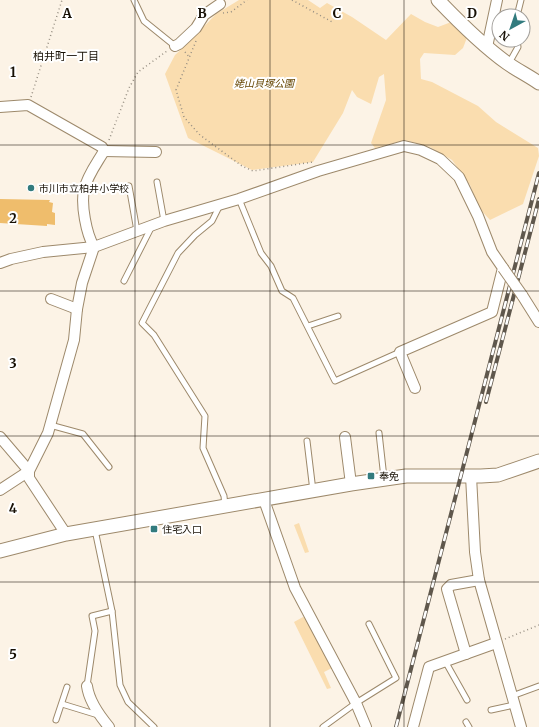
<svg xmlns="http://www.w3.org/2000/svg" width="539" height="727" font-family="Merriweather,'Noto Sans JP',serif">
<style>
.green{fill:#faddaf}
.building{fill:#efbd6c}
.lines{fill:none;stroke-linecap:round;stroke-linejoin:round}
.service-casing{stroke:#9d896b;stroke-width:7}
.minor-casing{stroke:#9d896b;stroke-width:12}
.tertiary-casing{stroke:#9d896b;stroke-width:15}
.path{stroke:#978f83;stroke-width:1.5;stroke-dasharray:1 3;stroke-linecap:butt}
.service{stroke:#fff;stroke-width:5}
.minor{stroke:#fff;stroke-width:10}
.tertiary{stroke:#fff;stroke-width:13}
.rail-casing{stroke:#5f574c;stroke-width:4}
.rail{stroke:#fff;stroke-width:2.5;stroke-dasharray:8;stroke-linecap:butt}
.minor-bridge-casing{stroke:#9d896b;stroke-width:12;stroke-linecap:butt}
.minor-bridge{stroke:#fff;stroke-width:10}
.grid{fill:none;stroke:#171005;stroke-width:1;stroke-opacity:0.55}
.poi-dot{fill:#327b7e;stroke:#fff;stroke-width:1.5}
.labels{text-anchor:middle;stroke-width:4;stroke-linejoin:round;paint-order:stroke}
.park-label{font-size:10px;font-style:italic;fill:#644400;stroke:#fff}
.poi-label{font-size:10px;fill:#171005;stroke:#fff;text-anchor:start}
.neighbourhood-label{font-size:11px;fill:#171005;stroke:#fff}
.grid-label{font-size:13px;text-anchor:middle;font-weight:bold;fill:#171005;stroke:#fff;stroke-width:4;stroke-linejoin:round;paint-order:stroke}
</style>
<rect width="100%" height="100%" fill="#fcf3e6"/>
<g class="green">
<polygon points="239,0 308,0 320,8 327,3 352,17 386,40 411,14 425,22 438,27 454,21 468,35 463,48 455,55 424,53 420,59 421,79 432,82 478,106 496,122 538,148 539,156 523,204 490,220 479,208 470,185 452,160 430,147 405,140 375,148 371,143 386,100 384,74 379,77 371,104 357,97 352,90 343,113 313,162 252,170 188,138 165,74 175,55 189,42 216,14"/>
<polygon points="299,523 309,552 305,553 294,525"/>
<polygon points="303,617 308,619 332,668 324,672 331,688 327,689 294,622"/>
</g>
<polygon class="building" points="0,199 50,200 49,202 53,203 52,212 55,213 55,225 47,224 47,226 0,223"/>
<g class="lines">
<defs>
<g id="service">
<polyline points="134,0 144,21 175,46"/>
<polyline points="517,16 521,0"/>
<polyline points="509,63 518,47 517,40"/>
<polyline points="157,182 164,221"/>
<polyline points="129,186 137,231"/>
<polyline points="239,199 261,253 271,266 282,291 293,298 335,381 400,352"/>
<polyline points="220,205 212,221 195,235 178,253 142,323 154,335 205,416 203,448 224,496 225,506"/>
<polyline points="124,281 152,226"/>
<polyline points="308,326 338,316"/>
<polyline points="50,425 83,434 109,467"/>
<polyline points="379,433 384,478"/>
<polyline points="307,441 313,491"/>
<polyline points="95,530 112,611 120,685 128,702 154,727"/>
<polyline points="445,661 467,700"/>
<polyline points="87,686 95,631 92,616 112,611"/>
<polyline points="512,696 539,686"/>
<polyline points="62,704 98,715"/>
<polyline points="491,710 514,705"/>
<polyline points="56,720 67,687"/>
<polyline points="466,722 469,727"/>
<polyline points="323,727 356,703 396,678 369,624"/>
</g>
<g id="minor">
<polyline points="175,46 179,44 196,28 204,15 220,4"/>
<polyline points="487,47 497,0"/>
<polyline points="0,107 28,105 102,147 104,151"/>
<polyline points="104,151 156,152"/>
<polyline points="0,263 11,259 43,252 94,247 164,221 239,199 318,171 404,146 421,150 440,159 459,177 478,216 492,252 503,268 492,312 400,352 415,388"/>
<polyline points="522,295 539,322"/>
<polyline points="51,299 77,309"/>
<polyline points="0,437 29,471 0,490"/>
<polyline points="345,437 351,484"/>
<polyline points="471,476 475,552 479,580 521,727"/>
<polyline points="264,500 295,588 356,703 366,727"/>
<path d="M66,534L29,478V471L48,433L74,340L77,309L82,283L94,247C86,233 81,205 84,190C87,176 97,163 104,151"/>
<polyline points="466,654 447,589 451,585 479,580"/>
<path d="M87,686C89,701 99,715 109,727"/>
<polyline points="413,727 429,667 496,643"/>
</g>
<g id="tertiary">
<path d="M438,0C460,23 482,45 507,63C517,70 529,76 539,83"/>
<polyline points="0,551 66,534 351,484 406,476 481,476 498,475 539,461"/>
</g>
</defs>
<use href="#service" class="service-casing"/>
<use href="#minor" class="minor-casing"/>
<use href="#tertiary" class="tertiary-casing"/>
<g class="path">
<polyline points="292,0 334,23"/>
<polyline points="223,13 231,12 247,0"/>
<polyline points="196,41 176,90 184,117 200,135 242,166 253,171 313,162"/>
<polyline points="185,52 190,58"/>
<polyline points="31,97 62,0"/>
<polyline points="109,140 129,88 138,72 167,51"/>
<polyline points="505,639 539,625"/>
</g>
<use href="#service" class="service"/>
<use href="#minor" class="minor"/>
<use href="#tertiary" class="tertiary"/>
<defs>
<g id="rail">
<polyline points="486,402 539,199"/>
<polyline points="396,727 539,173"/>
</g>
</defs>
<use href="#rail" class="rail-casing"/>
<use href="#rail" class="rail"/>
<defs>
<polyline id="minor-bridge" points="503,268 522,295"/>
</defs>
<use href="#minor-bridge" class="minor-bridge-casing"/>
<use href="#minor-bridge" class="minor-bridge"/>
</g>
<path class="grid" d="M135,0V727M270,0V727M404,0V727M0,145H539M0,291H539M0,436H539M0,582H539"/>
<g class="poi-dot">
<circle cx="31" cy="188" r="4"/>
<rect x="367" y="472" width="8" height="8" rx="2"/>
<rect x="150" y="525" width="8" height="8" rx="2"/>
</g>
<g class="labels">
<g class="park-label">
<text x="264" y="87">姥山貝塚公園</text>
</g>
<g class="poi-label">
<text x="39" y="192">市川市立柏井小学校</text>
<text x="379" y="480">奉免</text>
<text x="162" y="533">住宅入口</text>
</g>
<g class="neighbourhood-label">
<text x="66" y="60">柏井町一丁目</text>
</g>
</g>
<g class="grid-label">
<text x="67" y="18">A</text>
<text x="202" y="18">B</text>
<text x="337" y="18">C</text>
<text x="472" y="18">D</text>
<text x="13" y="77">1</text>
<text x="13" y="223">2</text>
<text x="13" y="368">3</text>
<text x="13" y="513">4</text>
<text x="13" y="659">5</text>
</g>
<g transform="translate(511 28) rotate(220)"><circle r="19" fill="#ffffff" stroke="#a29f9b"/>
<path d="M0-3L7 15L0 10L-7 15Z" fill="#327b7e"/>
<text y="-6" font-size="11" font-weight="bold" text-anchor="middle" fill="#171005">N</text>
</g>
</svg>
